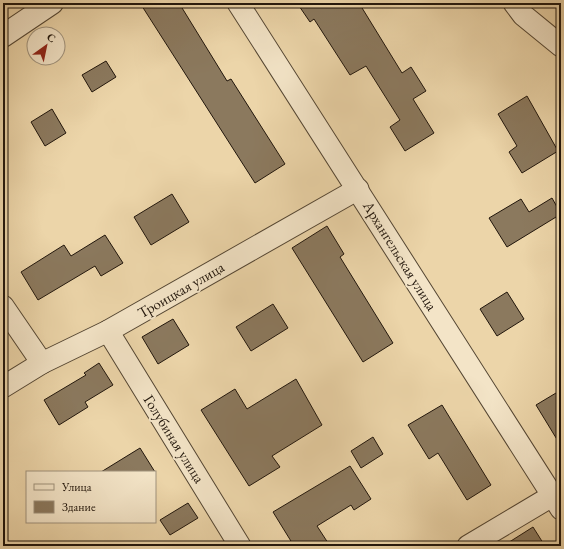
<svg xmlns="http://www.w3.org/2000/svg" width="564" height="549" font-family="'EB Garamond',serif">
<style>
.building{fill:#8b795e;stroke:#21160c}
.lines{fill:none;stroke-linecap:round;stroke-linejoin:round}
.minor-casing{stroke:#544633;stroke-width:23}
.tertiary-casing{stroke:#544633;stroke-width:24}
.minor{stroke:#f3e4c7;stroke-width:21}
.tertiary{stroke:#f3e4c7;stroke-width:22}
.labels{text-anchor:middle;stroke-width:4;stroke-linejoin:round;paint-order:stroke}
.street-label{font-size:15px;fill:#21160c;stroke:#f3e4c7}
</style>
<rect width="100%" height="100%" fill="#ecd5a9"/>
<filter id="stains"><feTurbulence type="fractalNoise" baseFrequency=".005" numOctaves="4"/><feColorMatrix values="0 0 0 0 .2 0 0 0 0 .09 0 0 0 0 .02 0 0 0 .5 -.17"/></filter>
<radialGradient id="worn" r=".72"><stop offset=".6" stop-color="#630" stop-opacity="0"/><stop offset="1" stop-color="#630" stop-opacity=".3"/></radialGradient>
<g class="building">
<polygon points="140,3 179,3 227,81 231,79 285,164 255,183"/>
<polygon points="297,3 359,3 402,73 411,67 426,91 413,99 434,133 405,151 390,127 400,120 366,66 350,75 314,19 310,22"/>
<polygon points="106,61 116,77 92,92 82,75"/>
<polygon points="527,96 558,151 522,173 509,152 517,146 498,114"/>
<polygon points="52,109 66,133 45,146 31,122"/>
<polygon points="172,194 189,222 151,245 134,217"/>
<polygon points="552,198 561,214 507,247 489,218 521,199 529,212"/>
<polygon points="327,226 344,254 340,257 393,343 363,362 292,248"/>
<polygon points="105,235 123,263 101,276 95,266 38,300 21,272 64,245 71,256"/>
<polygon points="507,292 524,319 497,336 480,309"/>
<polygon points="273,304 288,328 251,351 236,327"/>
<polygon points="173,319 189,345 158,364 142,337"/>
<polygon points="99,363 113,385 85,402 88,407 59,425 44,400 86,375 84,373"/>
<polygon points="296,379 322,425 272,456 280,467 249,486 201,410 235,389 247,409"/>
<polygon points="561,390 561,446 536,405"/>
<polygon points="442,405 491,485 467,500 438,453 429,459 408,425"/>
<polygon points="373,437 383,454 361,468 351,451"/>
<polygon points="140,448 155,472 101,472"/>
<polygon points="350,466 371,499 354,510 351,505 317,526 330,546 294,546 273,512"/>
<polygon points="188,503 198,518 170,535 160,520"/>
<polygon points="533,527 545,546 503,546"/>
</g>
<g class="lines">
<defs>
<g id="minor">
<polyline points="238,3 561,509"/>
<polyline points="514,3 523,15 561,46"/>
<polyline points="3,306 42,363"/>
<polyline points="108,331 240,546"/>
<polyline points="3,387 42,363 108,331 358,189"/>
<polyline points="468,546 552,496"/>
</g>
<polyline id="tertiary" points="3,36 52,3"/>
</defs>
<use href="#minor" class="minor-casing"/>
<use href="#tertiary" class="tertiary-casing"/>
<use href="#minor" class="minor"/>
<use href="#tertiary" class="tertiary"/>
</g>
<g class="labels">
<g class="street-label">
<text transform="translate(400 256) rotate(58)" y="5">Архангельская улица</text>
<text transform="translate(181 290) rotate(-30)" y="5">Троицкая улица</text>
<text transform="translate(174 439) rotate(58)" y="5">Голубиная улица</text>
</g>
</g>
<rect width="564" height="549" fill="none" stroke="#ecd5a9" stroke-width="16"/>
<rect x="4" y="4" width="556" height="541" fill="none" stroke="#21160c" stroke-width="2"/>
<rect x="8" y="8" width="548" height="533" fill="none" stroke="#21160c"/>
<rect x="26" y="471" width="130" height="52" fill="#f3e4c7" stroke="#9f927c"/>
<rect x="34" y="484" width="20" height="6" fill="#f3e4c7" stroke="#9f927c"/>
<text x="62" y="491" font-size="12" fill="#21160c">Улица</text>
<rect x="34" y="501" width="20" height="12" fill="#8b795e" stroke="#9f927c"/>
<text x="62" y="511" font-size="12" fill="#21160c">Здание</text>
<g transform="translate(46 46) rotate(33)"><circle r="19" fill="#f3e4c7" stroke="#9f927c"/>
<path d="M0-3L7 15L0 10L-7 15Z" fill="#8f2418"/>
<text y="-6" font-size="11" font-weight="bold" text-anchor="middle" fill="#21160c">С</text>
</g>
<rect width="100%" height="100%" filter="url(#stains)"/>
<rect width="100%" height="100%" fill="url(#worn)"/>
</svg>
